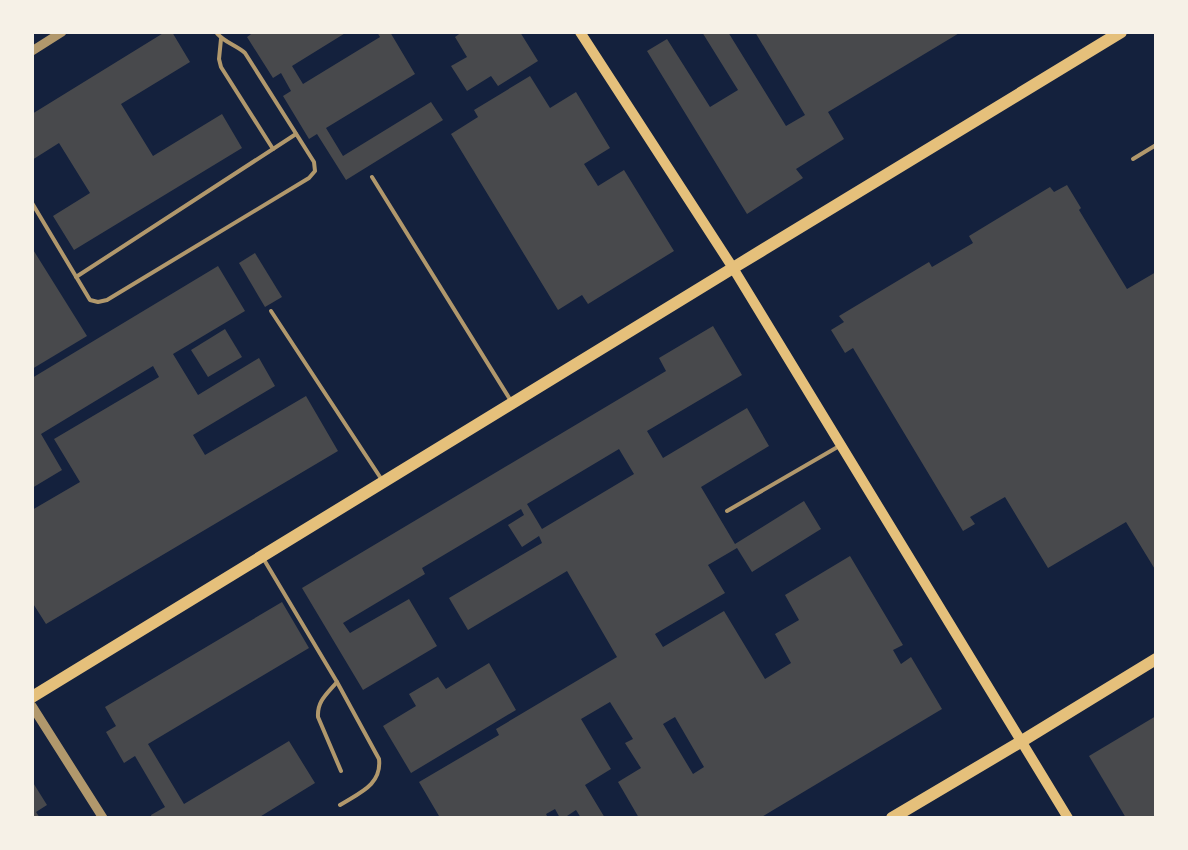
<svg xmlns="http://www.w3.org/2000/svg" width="1188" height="850" font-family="'Roboto Serif',serif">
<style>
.building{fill:#48494c;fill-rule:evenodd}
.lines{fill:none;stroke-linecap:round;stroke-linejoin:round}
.service{stroke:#b1986c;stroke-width:4}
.tertiary{stroke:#b1986c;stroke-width:9}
.secondary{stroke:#e5c07b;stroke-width:10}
.primary{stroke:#e5c07b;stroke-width:12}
</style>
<rect width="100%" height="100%" fill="#14213d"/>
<g class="building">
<polygon points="165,32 172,32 190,62 121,104 153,156 222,114 242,148 74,250 53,216 90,193 59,143 32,160 32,114"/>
<polygon points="254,32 347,32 292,66 303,84 380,37 377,32 390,32 415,74 326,128 343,156 431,102 443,120 346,180 317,134 309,139 283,96 291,91 281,73 273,78 247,37"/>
<polygon points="462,32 520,32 538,61 498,86 491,76 467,91 451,66 467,57 455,37"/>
<polygon points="702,32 728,32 786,126 805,115 755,32 961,32 828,112 844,139 796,169 803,178 747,214 647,51 667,39 710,107 738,90"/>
<polygon points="530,76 550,108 576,92 610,148 584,164 598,186 624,170 674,251 588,304 582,295 558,310 451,134 478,117 474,110"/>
<polygon points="1067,185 1081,208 1079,210 1127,289 1156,272 1156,571 1126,522 1048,568 1005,497 970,517 975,524 963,531 853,348 845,353 831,330 844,322 839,316 929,262 932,267 973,243 969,236 1050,187 1054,192"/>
<polygon points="32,248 87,336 32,369"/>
<polygon points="255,253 282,297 265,307 239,263"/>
<polygon points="218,266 245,311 173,354 198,395 259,358 275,386 193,435 205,455 306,396 338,451 46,624 32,602 32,510 80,482 54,439 159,377 153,366 41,434 62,470 32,488 32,378"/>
<path d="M713,326L742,375L647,431L663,458L747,408L769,446L701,487L735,544L804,501L821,529L752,572L737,548L708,565L725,593L655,634L663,647L724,611L765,679L791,663L775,634L799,620L785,595L850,556L903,645L893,650L901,664L911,657L942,709L760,818H639L618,782L641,768L625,743L633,739L610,702L581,719L611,769L585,785L605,818H581L576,810L564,818H560L555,809L546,814L548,818H436L439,816L419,782L499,735L496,729L617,657L567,571L468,630L449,598L542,543L539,536L522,547L508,525L524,515L521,509L422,568L425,574L343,623L350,633L409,599L437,646L363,690L302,588L666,371L659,358ZM619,449L634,474L542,529L527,504ZM675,717L704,767L693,774L663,724Z"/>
<polygon points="225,329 242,357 208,377 191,350"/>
<polygon points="282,602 309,648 148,744 184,804 289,741 315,783 258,818 152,818 151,815 165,807 135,756 124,763 106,732 116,726 105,707"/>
<polygon points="489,663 516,710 411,773 383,726 416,706 409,694 438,677 446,689"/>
<polygon points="1156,716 1156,818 1126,818 1089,756"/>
<polygon points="32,781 47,805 36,812 40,818 32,818"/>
</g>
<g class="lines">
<g class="service">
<polyline points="221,39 219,59 221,67 273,149"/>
<polyline points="1133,159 1156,145"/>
<polyline points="372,177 511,401"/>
<path d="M32,203L90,300L98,302L107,300L309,178L315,171L314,162L245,53C236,45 223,42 216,32"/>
<polyline points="76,277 296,134"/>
<polyline points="271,311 382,480"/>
<polyline points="727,511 841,445"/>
<path d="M263,558L337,682L379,759C382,785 359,793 340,805"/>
<path d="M337,682C327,694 317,701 318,717L341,771"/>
</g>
<g class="tertiary">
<polyline points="32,51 62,32"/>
<polyline points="32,706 103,818"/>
</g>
<polyline class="secondary" points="580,32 733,268 1068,818"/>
<g class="primary">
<polyline points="32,697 733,268 1121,32"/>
<polyline points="892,818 1022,741 1156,659"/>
</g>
</g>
<rect width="1188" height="850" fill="none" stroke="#f6f1e7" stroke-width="68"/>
</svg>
